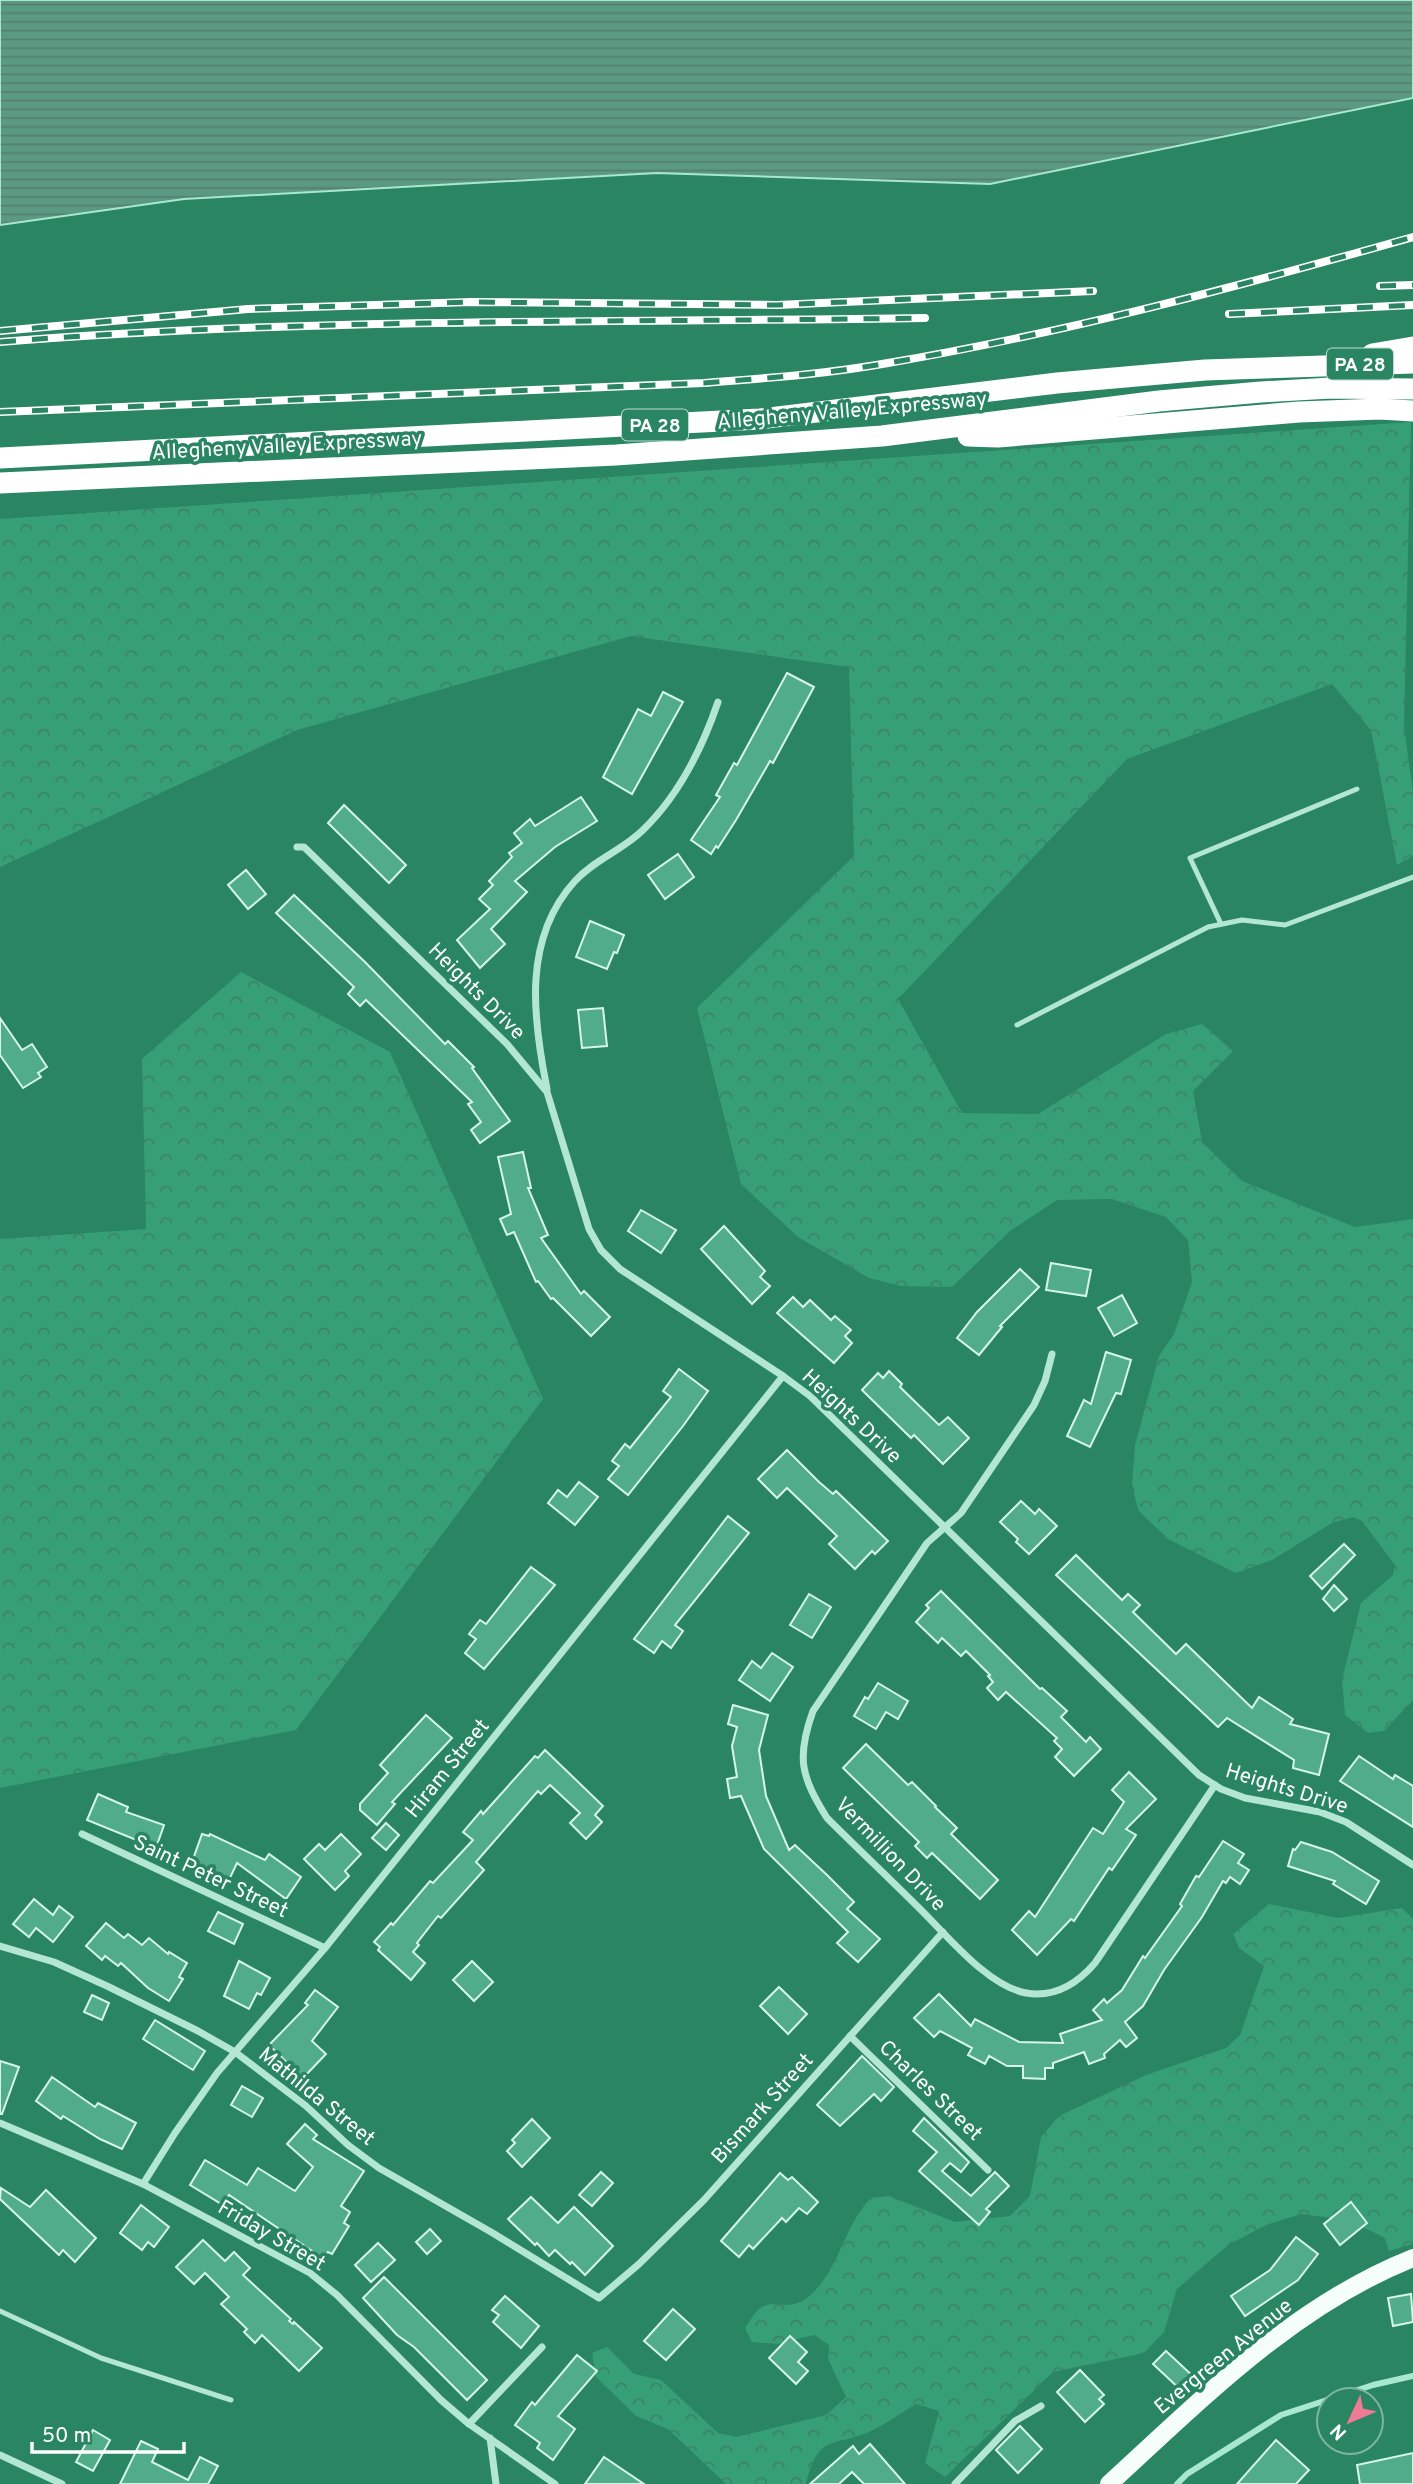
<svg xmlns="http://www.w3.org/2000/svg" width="1413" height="2484" font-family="Overpass,sans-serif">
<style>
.forest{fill:url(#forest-crowns)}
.water{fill:url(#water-rules);stroke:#a8e8ce;stroke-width:2}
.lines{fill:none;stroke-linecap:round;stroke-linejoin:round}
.stream{stroke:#a8e8ce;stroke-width:6}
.building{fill:#51ad89;stroke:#d7f6ea;stroke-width:2}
.service{stroke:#b4e7d3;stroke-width:5}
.minor{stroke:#b4e7d3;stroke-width:7}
.primary{stroke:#f5fefb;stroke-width:18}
.motorway{stroke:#fff;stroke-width:21}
.rail-casing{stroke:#fff;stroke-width:8}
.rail{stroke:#298562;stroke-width:5;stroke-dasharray:16;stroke-linecap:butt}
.labels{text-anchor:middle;stroke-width:7;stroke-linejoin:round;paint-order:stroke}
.shield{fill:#298562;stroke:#bfdad0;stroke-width:2}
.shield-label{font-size:19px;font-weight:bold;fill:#fff}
.street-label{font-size:21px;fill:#fff;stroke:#298562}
</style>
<defs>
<pattern id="forest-crowns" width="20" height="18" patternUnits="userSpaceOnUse" patternTransform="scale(1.75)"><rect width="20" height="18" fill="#369f75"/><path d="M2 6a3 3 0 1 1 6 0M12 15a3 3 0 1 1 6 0" fill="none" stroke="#3e8267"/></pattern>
<pattern id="water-rules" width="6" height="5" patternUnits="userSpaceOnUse" patternTransform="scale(1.75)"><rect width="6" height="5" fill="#5b9a82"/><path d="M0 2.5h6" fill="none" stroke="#567f6f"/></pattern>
</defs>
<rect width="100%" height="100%" fill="#298562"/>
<g class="forest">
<polygon points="1411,422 1404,727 1413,793 1413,856 1397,865 1371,730 1332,684 1127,759 898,999 962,1113 1038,1114 1166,1034 1202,1024 1233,1051 1193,1091 1202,1142 1242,1181 1355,1227 1413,1219 1413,1700 1384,1731 1368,1733 1345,1715 1342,1680 1361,1603 1393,1575 1395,1565 1362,1521 1353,1517 1332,1523 1272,1560 1236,1573 1168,1539 1138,1510 1132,1484 1135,1445 1159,1356 1174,1334 1192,1282 1188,1240 1166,1217 1112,1199 1057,1200 1010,1231 952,1287 901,1286 869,1278 798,1237 741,1184 697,1008 854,856 849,667 631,636 297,730 0,867 0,519"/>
<polygon points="241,972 390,1052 543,1399 296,1730 0,1788 0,1239 146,1229 142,1059"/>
<path d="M1269,1904L1338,1918L1402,1908L1413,1919V2244L1389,2251L1385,2238L1349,2220L1301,2214L1266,2225L1228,2245L1177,2289L1164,2332L1144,2353L1053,2372L945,2477L925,2463L939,2411L916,2404C902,2412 888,2423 873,2430C833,2449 819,2431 806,2484H726L668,2429L636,2416L596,2377L592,2353L607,2347L634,2374L661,2380L718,2433L736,2437L826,2415L846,2397L828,2359L829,2345L814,2335L778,2344L752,2342L745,2328C750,2321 754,2312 762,2307C776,2299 789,2312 808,2297C840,2271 843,2226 871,2198L889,2196L955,2222L1010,2216L1030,2196L1041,2137L1059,2116L1146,2075L1226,2048L1240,2035L1264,1966L1239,1948L1233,1934Z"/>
</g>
<polygon class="water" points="0,0 1413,0 1413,98 990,184 657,173 184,199 0,225"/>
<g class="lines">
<polyline class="stream" points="1177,2484 1187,2474 1281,2415 1373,2385 1413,2376"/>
</g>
<g class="building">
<polygon points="787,673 814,687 773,763 770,761 736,820 718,848 716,846 711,854 691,840 720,797 716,795 734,763 737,765"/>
<polygon points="663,692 683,702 632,794 603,777 638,709 651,716"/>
<polygon points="581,797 597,821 555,847 515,881 527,892 491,929 505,944 480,968 457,940 490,909 479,899 493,885 489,881 512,857 509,853 522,843 514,833 530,819 535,826"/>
<polygon points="344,805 406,865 389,883 328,823"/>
<polygon points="678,854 694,877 665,899 648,875"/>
<polygon points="246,870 266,894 248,909 228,885"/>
<polygon points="294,895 365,962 445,1044 448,1041 474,1067 472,1068 510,1121 480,1143 471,1130 481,1122 468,1104 472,1102 366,1000 360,1006 348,994 354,987 276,913"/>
<polygon points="590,921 624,935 617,953 614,952 607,969 576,957"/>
<polygon points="603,1008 607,1046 582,1048 578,1010"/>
<polygon points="0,1018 22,1050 32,1044 47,1067 38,1073 41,1077 23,1088 0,1055"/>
<polygon points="523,1152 531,1188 528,1188 548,1235 541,1238 581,1294 584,1291 610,1317 591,1336 553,1298 551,1299 538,1281 536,1282 514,1232 507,1235 500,1219 511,1214 498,1157"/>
<polygon points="641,1210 676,1230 661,1253 628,1231"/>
<polygon points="724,1226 765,1271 760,1277 770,1286 752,1304 701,1249"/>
<polygon points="1051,1263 1091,1270 1086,1296 1046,1290"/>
<polygon points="1020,1269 1039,1287 1000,1326 1002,1327 979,1355 957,1338 977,1312"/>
<polygon points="1122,1295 1137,1323 1114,1336 1098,1308"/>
<polygon points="793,1297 803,1307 810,1300 831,1320 835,1316 851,1330 845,1336 852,1343 834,1363 777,1313"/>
<polygon points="1106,1352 1131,1360 1121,1394 1116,1393 1090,1447 1067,1436 1084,1400 1091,1404"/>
<polygon points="679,1369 708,1391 683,1426 628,1495 608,1479 619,1466 612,1461 625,1444 630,1448 671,1397 663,1391"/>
<polygon points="889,1371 902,1384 900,1387 939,1425 948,1417 969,1438 943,1464 914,1435 911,1438 862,1390 878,1373 883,1378"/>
<polygon points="787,1450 819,1482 833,1494 836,1491 888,1541 875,1554 872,1551 855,1569 829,1544 837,1536 787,1488 777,1498 758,1479"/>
<polygon points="579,1482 598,1497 575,1525 548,1503 558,1490 567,1497"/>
<polygon points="1021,1501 1035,1514 1039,1509 1057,1526 1029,1554 1016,1542 1018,1539 1000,1522"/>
<polygon points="728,1516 749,1533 675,1625 683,1631 671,1648 662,1641 654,1653 634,1639"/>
<polygon points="1344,1544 1355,1555 1322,1589 1310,1576"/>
<polygon points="1076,1555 1122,1600 1128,1594 1140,1605 1133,1612 1176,1654 1186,1644 1252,1708 1259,1697 1293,1719 1290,1724 1329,1734 1319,1775 1293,1768 1294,1760 1227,1718 1218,1727 1056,1575"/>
<polygon points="531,1567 555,1585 484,1669 465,1653 476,1639 469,1634 480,1620 486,1624"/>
<polygon points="1334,1585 1347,1599 1334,1611 1323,1599"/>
<polygon points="941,1591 1040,1689 1042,1688 1067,1711 1061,1717 1086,1742 1090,1737 1101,1749 1074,1776 1055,1757 1062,1749 1054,1741 1057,1738 1006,1692 998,1700 987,1688 993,1682 988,1676 990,1675 966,1651 961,1656 942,1638 938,1643 916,1622 929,1608 926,1605"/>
<polygon points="809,1594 831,1607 812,1638 790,1625"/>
<polygon points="772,1653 793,1667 770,1701 739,1680 752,1661 761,1668"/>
<polygon points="878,1683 908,1701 898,1719 886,1712 876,1729 854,1716 865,1697 868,1699"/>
<polygon points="733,1705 768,1715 759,1750 766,1796 789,1850 795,1845 827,1875 854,1902 847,1909 880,1939 858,1962 837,1943 848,1932 764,1849 741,1796 730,1798 727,1779 737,1777 732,1746 737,1727 728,1724"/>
<polygon points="426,1715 452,1738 392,1802 395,1804 377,1825 360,1810 360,1804 388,1773 380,1765"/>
<polygon points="866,1744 908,1785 912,1782 936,1806 935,1807 957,1828 951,1834 998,1880 980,1899 932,1853 927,1858 915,1846 919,1842 843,1768"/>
<polygon points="545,1750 603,1806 595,1815 602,1822 586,1839 570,1823 580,1813 550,1785 541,1794 538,1791 476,1862 484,1870 441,1918 438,1916 417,1943 419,1945 413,1952 425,1963 411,1980 378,1950 380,1947 374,1942 391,1923 393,1925 430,1881 433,1883 473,1840 463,1832 481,1811 483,1814 535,1756 538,1758"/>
<polygon points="1359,1756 1393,1779 1395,1775 1413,1786 1413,1827 1340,1781"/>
<polygon points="1129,1772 1156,1799 1126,1829 1136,1835 1112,1870 1109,1868 1074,1921 1071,1919 1037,1955 1012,1930 1029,1911 1035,1917 1093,1828 1103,1834 1124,1802 1112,1790"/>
<polygon points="98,1794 128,1807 126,1812 164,1825 156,1848 87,1820"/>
<polygon points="386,1823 399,1835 386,1850 372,1838"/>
<polygon points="202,1834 209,1836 210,1834 265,1860 269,1854 301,1877 286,1899 237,1863 229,1880 192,1862"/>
<polygon points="341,1834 361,1854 345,1871 349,1876 335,1890 304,1859 319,1844 325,1850"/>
<polygon points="1223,1841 1244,1854 1238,1863 1249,1870 1240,1884 1230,1877 1226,1883 1223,1881 1202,1917 1164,1970 1143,2006 1125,2022 1137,2038 1126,2047 1120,2040 1104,2054 1105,2058 1089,2064 1084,2052 1053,2063 1053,2068 1045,2068 1045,2079 1023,2078 1023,2066 1007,2066 989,2056 985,2064 968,2055 972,2048 940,2031 934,2037 914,2018 939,1994 971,2026 975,2019 1019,2042 1063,2043 1060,2034 1102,2020 1093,2010 1104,1999 1107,2003 1122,1990 1143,1956 1145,1958 1182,1906 1180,1904 1196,1876 1199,1877"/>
<polygon points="1301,1842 1332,1852 1379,1881 1366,1904 1333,1884 1335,1881 1288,1866 1293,1849 1295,1850"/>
<polygon points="34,1899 53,1915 59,1906 73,1917 53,1942 36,1928 29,1937 13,1924"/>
<polygon points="218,1912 243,1924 234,1944 208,1931"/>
<polygon points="106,1923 124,1938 128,1934 142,1945 149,1938 168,1954 169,1952 187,1963 179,1977 183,1979 169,2001 148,1988 121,1963 118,1966 105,1956 102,1960 86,1946"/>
<polygon points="239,1961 270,1978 261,1995 257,1993 249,2009 224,1996"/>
<polygon points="472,1961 493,1982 474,2001 453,1980"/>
<polygon points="779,1987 807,2014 788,2034 760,2006"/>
<polygon points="315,1990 338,2007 312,2041 326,2054 303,2078 269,2045 308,2005 305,2003"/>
<polygon points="92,1995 109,2003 102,2020 84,2012"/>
<polygon points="155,2020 205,2051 193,2070 143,2039"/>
<polygon points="862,2056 894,2087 881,2101 874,2094 840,2126 817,2105"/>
<polygon points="0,2061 19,2067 2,2114 0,2114"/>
<polygon points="52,2077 95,2107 98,2103 136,2123 122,2149 100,2139 63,2116 61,2119 36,2101"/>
<polygon points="242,2086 263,2098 252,2117 231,2105"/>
<polygon points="924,2118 969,2162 961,2172 950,2163 942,2171 971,2196 995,2172 1009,2186 986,2209 990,2212 979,2225 919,2171 937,2152 913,2131"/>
<polygon points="532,2119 550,2138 522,2167 507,2151 515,2143 512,2140"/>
<polygon points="305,2124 317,2135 313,2139 364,2171 341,2206 350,2212 344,2223 349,2226 332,2254 328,2252 324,2259 229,2195 223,2205 190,2185 205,2160 247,2185 258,2168 295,2191 313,2167 287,2144"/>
<polygon points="601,2172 613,2183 592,2206 579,2195"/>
<polygon points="780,2173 788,2180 792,2177 818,2202 807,2214 799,2208 786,2222 782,2218 753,2249 749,2245 739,2257 721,2241"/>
<polygon points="1,2188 30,2207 46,2190 96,2238 75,2262 63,2250 59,2255 0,2199"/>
<polygon points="531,2197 558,2223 574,2207 613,2246 585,2275 572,2262 570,2264 555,2250 549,2256 537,2243 535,2245 508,2219"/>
<polygon points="1351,2202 1367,2223 1340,2245 1324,2224"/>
<polygon points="141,2205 169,2227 154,2247 148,2242 142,2250 120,2233"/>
<polygon points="430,2229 441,2241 427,2254 416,2242"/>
<polygon points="1296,2237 1318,2254 1298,2280 1245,2316 1231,2296 1270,2270"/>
<polygon points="203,2240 225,2261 234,2252 250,2268 243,2275 291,2319 289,2321 293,2324 294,2322 322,2348 299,2371 262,2335 255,2343 244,2332 247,2329 221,2304 229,2297 205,2273 194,2284 176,2267"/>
<polygon points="378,2243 395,2260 371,2282 355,2265"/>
<polygon points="384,2277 487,2380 467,2400 414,2347 397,2335 363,2298"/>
<polygon points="1411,2294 1413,2322 1393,2326 1388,2298"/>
<polygon points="505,2296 539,2326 521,2348 493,2322 499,2315 492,2310"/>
<polygon points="673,2309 695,2329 666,2360 644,2341"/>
<polygon points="790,2336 807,2352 798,2362 808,2371 796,2384 769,2358"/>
<polygon points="1166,2351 1196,2379 1183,2392 1153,2364"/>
<polygon points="577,2355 597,2371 558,2416 575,2429 553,2460 537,2448 540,2443 515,2425 532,2402 535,2405"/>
<polygon points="1080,2370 1104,2395 1099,2399 1104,2404 1085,2422 1057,2392"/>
<polygon points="1020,2426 1042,2449 1018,2473 996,2450"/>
<polygon points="93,2430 110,2440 93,2471 76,2462"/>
<polygon points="1276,2440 1309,2470 1296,2484 1237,2484"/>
<polygon points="141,2441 158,2449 152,2462 188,2480 200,2457 218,2466 208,2484 120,2484"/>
<polygon points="870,2444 905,2484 864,2484 852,2472 839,2484 810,2484 853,2446 859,2454"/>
<polygon points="1413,2453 1413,2484 1360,2484 1357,2465"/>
<polygon points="604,2457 644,2484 585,2484"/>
</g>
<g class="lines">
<g class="service">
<polyline points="1221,924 1190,858 1357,789"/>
<polyline points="1017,1025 1208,927 1242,920 1285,925 1413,877"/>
<polyline points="0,2311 101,2358 231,2400"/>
</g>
<g class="minor">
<polyline points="297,847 304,847 507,1044 547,1092 589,1229 601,1250 620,1269 783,1376 810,1396 1199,1775 1221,1789 1245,1798 1320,1812 1346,1822 1413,1865"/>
<path d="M547,1089C533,1019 522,939 575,881C595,859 623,850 643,830C679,795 702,749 718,702"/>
<path d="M1052,1354L1045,1381L1034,1405L961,1513L927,1543L813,1711C796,1758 801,1776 827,1818C857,1848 888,1877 918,1907C946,1934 987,1986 1026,1993C1055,1998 1077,1984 1095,1963L1215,1785"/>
<polyline points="82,1834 325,1948"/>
<polyline points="0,1946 54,1962 107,1986 198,2031 235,2052 306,2106 348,2145 379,2168 491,2232 599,2298 639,2264 704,2200 943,1932"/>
<polyline points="850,2036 988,2170"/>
<polyline points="0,2123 143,2184 310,2273 337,2295 441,2400 469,2424 555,2484"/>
<polyline points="143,2184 175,2133 217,2073 325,1948 783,1376"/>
<polyline points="469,2424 542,2347"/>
<polyline points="490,2438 496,2484"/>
<polyline points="0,2455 62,2484"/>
<polyline points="955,2484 1015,2421 1041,2406"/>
</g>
<path class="primary" d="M1109,2484C1201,2400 1294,2305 1413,2258"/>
<g class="motorway">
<polyline points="1372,354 1413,347"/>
<polyline points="968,436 998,437 1299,412 1380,409 1413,411"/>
<polyline points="0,458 760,419 1057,383 1205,370 1413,363"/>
<polyline points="0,483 616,455 882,436 1159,401 1261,392 1331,388 1413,389"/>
</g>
<defs>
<g id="rail">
<polyline points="1380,286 1413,285"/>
<polyline points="1229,314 1413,305"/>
<polyline points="0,331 248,309 472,302 777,305 1093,291"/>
<path d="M0,342C308,317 617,323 925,318"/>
<path d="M0,412L704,383C766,378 827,374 888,363C1065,333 1240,286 1413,237"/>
</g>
</defs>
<use href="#rail" class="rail-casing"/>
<use href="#rail" class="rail"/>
</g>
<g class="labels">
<g class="shield">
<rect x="1327" y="348.5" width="66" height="31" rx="5"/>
<rect x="622" y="409.5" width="66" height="31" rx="5"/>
</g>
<g class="shield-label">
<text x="1360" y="371">PA 28</text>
<text x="655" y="432">PA 28</text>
</g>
<g class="street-label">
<text transform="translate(852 410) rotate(-5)" y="7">Allegheny Valley Expressway</text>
<text transform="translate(287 445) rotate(-3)" y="7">Allegheny Valley Expressway</text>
<text transform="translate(477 991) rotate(45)" y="7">Heights Drive</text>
<text transform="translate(852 1416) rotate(43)" y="7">Heights Drive</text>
<text transform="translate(447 1768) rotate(-51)" y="7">Hiram Street</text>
<text transform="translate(1287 1788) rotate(17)" y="7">Heights Drive</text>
<text transform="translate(891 1854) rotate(46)" y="7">Vermillion Drive</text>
<text transform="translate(211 1876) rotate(25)" y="7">Saint Peter Street</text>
<text transform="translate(931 2090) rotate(44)" y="7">Charles Street</text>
<text transform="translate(317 2096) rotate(39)" y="7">Mathilda Street</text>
<text transform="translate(762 2108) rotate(-48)" y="7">Bismark Street</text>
<text transform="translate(272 2235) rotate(30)" y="7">Friday Street</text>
<text transform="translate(1223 2356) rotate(-39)" y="7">Evergreen Avenue</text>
</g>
</g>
<g transform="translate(1350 2421) rotate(226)"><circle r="33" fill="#298562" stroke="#7fb6a1" stroke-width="2"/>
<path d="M0-5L12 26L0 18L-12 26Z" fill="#ef7a96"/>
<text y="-10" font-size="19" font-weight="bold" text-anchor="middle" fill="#ffffff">N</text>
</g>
<path d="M32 2442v10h152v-10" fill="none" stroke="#ffffff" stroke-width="3.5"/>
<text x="42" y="2442" font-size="21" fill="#ffffff" stroke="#298562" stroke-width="5" paint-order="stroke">50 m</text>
</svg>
